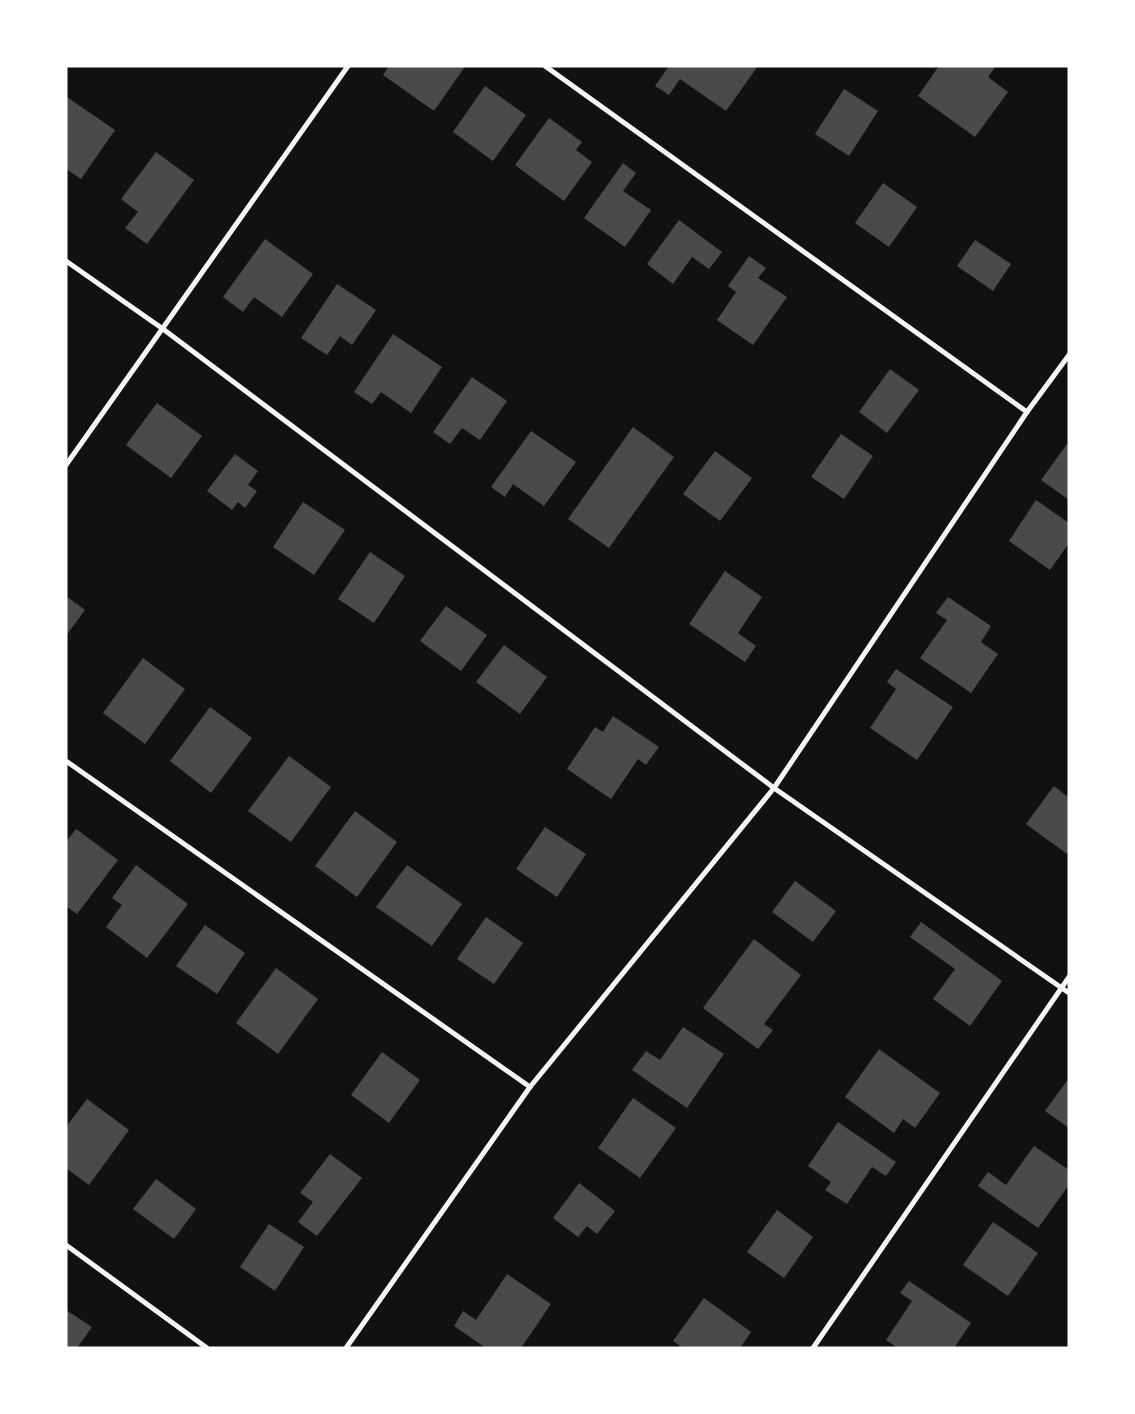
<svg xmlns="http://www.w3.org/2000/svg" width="1135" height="1414" font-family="'Alegreya Sans',sans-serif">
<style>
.building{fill:#4a4a4a}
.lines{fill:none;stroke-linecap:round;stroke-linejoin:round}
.minor{stroke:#f5f5f5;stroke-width:5}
</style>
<rect width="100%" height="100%" fill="#111"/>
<g class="building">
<polygon points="389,66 462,66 464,68 434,111 383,75"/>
<polygon points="669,66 758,66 726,111 680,79 669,95 655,86"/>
<polygon points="939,66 996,66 988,77 1008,92 975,137 918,96"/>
<polygon points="485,86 526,115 493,161 453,132"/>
<polygon points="844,89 878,111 849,156 815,134"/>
<polygon points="67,97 115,130 81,179 66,169"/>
<polygon points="549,118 582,142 576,150 592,162 564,201 515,165"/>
<polygon points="156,152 194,180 147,244 125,228 138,212 121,199"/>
<polygon points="623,163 636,173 623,191 651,210 625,247 584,218"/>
<polygon points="883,183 917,207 889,247 855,223"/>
<polygon points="679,220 722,252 709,269 692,257 673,284 647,264"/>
<polygon points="265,239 313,274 282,317 254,297 243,312 223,297"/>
<polygon points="975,240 1011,264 993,291 957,266"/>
<polygon points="749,256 766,268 758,278 787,297 753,345 717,320 736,292 728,286"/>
<polygon points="337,284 376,310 352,345 340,336 327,355 301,338"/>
<polygon points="393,334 442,367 411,413 381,392 372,404 354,392"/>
<polygon points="890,369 919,390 887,433 859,412"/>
<polygon points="472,377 507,401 480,440 462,428 450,444 433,432"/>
<polygon points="157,403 202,436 171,478 126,445"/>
<polygon points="633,427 674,457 609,548 568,519"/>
<polygon points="531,431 576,462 544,506 513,484 505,497 491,487"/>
<polygon points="841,434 873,456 844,499 811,477"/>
<polygon points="1067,444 1069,445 1069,500 1041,480"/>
<polygon points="715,451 752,478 720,521 683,494"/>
<polygon points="235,454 258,471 248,485 257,491 245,508 238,502 232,510 207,491"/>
<polygon points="1036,500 1069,523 1069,543 1050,570 1009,541"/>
<polygon points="303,502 345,530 314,575 273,547"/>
<polygon points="370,552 405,576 374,623 338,599"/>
<polygon points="725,571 762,597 738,633 756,646 745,662 689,624"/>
<polygon points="66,596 85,610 66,636"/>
<polygon points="948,597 991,626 981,642 998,654 971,693 920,658 947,620 936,613"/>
<polygon points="446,606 487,635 461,671 420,641"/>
<polygon points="504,645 547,677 520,714 476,682"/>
<polygon points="143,658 185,689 145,744 103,713"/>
<polygon points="896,669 953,707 917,760 870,728 896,689 887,682"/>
<polygon points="210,707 252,738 211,793 170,761"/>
<polygon points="613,716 659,747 646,765 638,759 611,799 567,769 595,727 603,732"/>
<polygon points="289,756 331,787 291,842 248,811"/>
<polygon points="1054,786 1069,798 1069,851 1067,854 1026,824"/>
<polygon points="355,811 397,842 357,897 315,866"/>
<polygon points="545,827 586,854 557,897 516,869"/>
<polygon points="76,829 118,860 77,914 66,906 66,842"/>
<polygon points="136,865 188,904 147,958 106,927 122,905 112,898"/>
<polygon points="407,865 462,904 432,946 376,907"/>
<polygon points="795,881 836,911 813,942 772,912"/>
<polygon points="486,917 523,943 494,984 457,959"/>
<polygon points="921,922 1002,981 970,1026 933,999 955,969 910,937"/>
<polygon points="205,925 245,953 217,994 176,966"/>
<polygon points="754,939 801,975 764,1024 773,1030 758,1049 703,1008"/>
<polygon points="276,968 318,999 278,1054 236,1023"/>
<polygon points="683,1027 724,1054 687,1108 632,1070 646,1051 660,1060"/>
<polygon points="879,1049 940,1093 915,1128 903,1119 894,1133 845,1097"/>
<polygon points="382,1052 420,1080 389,1123 351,1095"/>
<polygon points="1069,1078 1069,1128 1045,1111"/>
<polygon points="633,1098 676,1128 640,1178 598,1148"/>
<polygon points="87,1099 129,1130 89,1185 66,1168 66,1127"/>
<polygon points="838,1122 896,1162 886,1176 872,1167 847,1204 825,1190 831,1182 808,1166"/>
<polygon points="1034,1146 1069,1170 1069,1185 1038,1228 978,1186 988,1172 1006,1185"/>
<polygon points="330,1154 362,1178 317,1236 298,1222 313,1202 300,1193"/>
<polygon points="156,1179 196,1209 174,1239 133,1209"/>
<polygon points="579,1183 615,1211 597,1234 587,1226 578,1237 553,1218"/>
<polygon points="777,1210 813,1237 784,1278 747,1252"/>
<polygon points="993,1222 1038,1253 1008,1296 963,1265"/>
<polygon points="269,1224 304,1247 275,1291 240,1267"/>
<polygon points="507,1274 551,1304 521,1348 486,1348 454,1326 463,1311 476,1320"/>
<polygon points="909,1281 971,1323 954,1348 898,1348 886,1340 912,1301 900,1293"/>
<polygon points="704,1298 751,1332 740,1348 683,1348 673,1341"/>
<polygon points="66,1310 92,1327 77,1348 66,1348"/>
</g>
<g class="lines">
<g class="minor">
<polyline points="545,66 1027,412"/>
<polyline points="66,261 163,329 774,788 1069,993"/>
<polyline points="66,465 348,66"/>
<polyline points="66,761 530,1087"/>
<polyline points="66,1245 207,1348"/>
<polyline points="346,1348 530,1087 774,788 1027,412 1069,355"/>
<polyline points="813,1348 1069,977"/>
</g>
</g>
<rect width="1135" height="1414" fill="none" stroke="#ffffff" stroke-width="135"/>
</svg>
